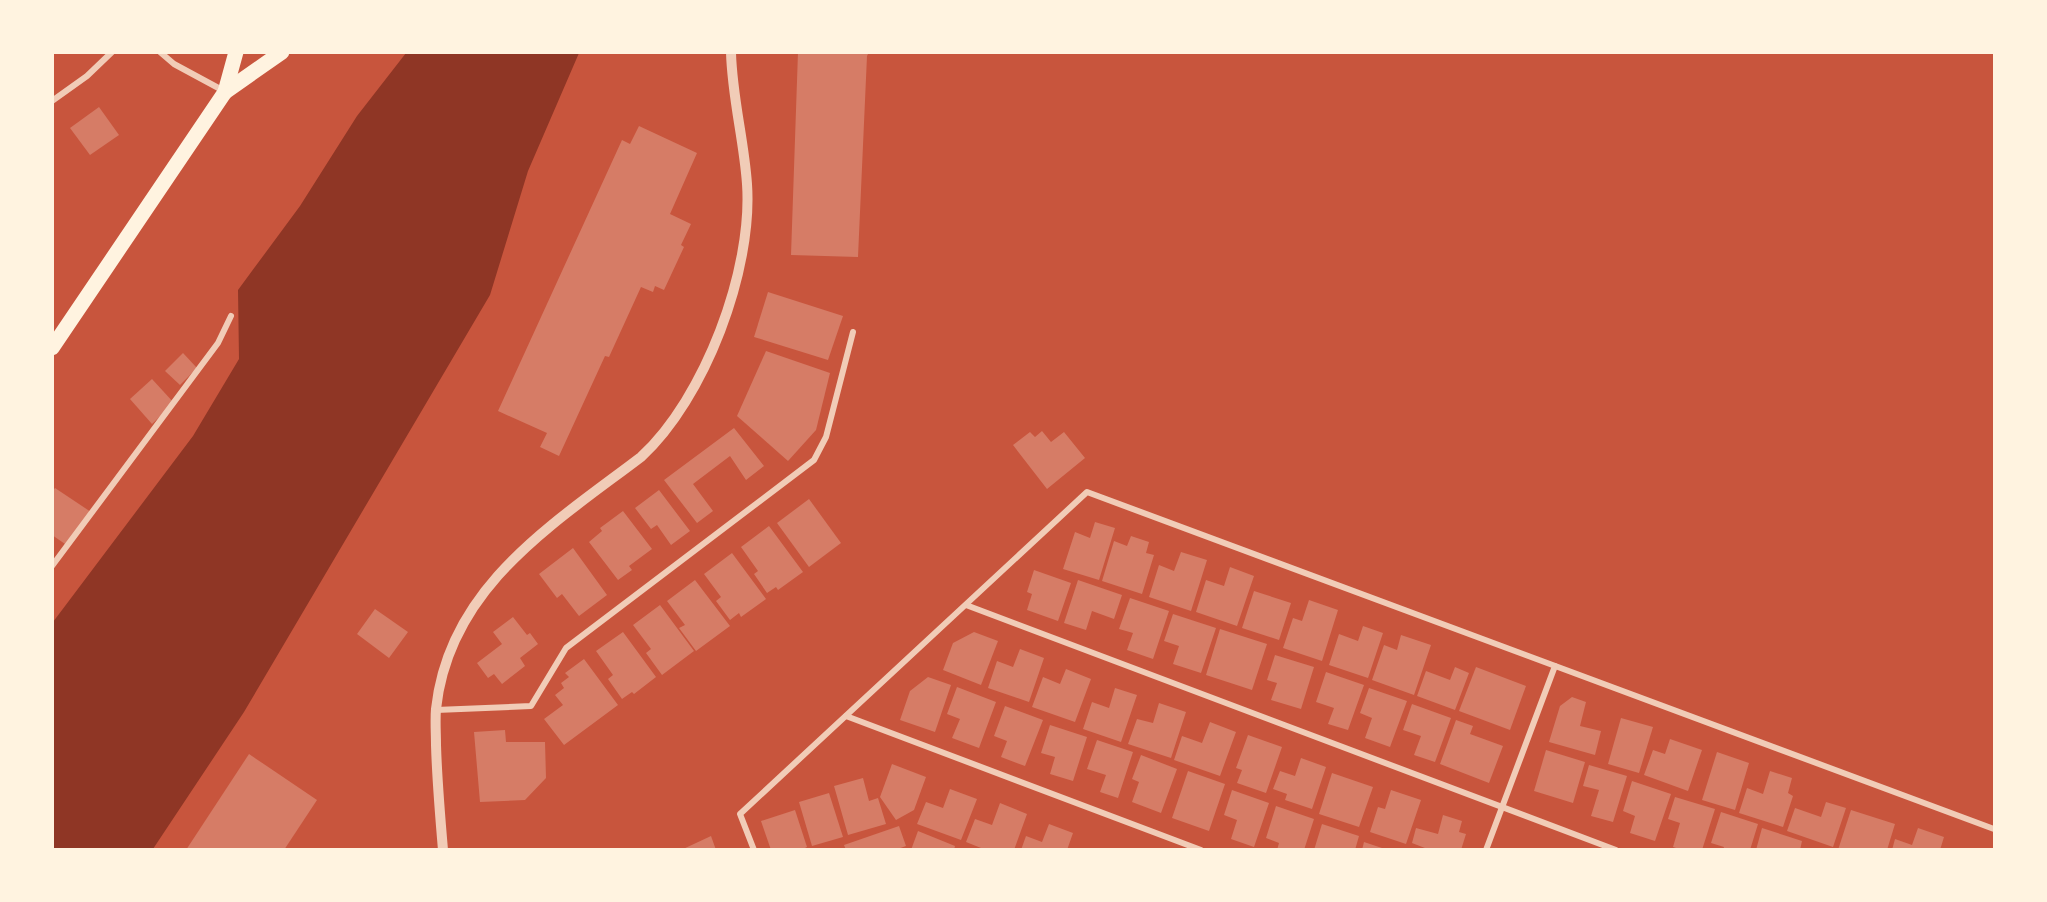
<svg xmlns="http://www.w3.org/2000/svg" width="2047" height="902" font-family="Helvetica,sans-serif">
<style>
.water{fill:#8f3625}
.building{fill:#d67c66}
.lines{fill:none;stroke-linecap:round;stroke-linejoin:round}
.minor{stroke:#f1ccb7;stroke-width:6}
.tertiary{stroke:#f1ccb7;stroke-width:10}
.primary{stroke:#fff3e0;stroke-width:15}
</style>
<rect width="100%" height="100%" fill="#c8553d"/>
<polygon class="water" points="406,53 579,53 528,171 490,295 244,712 153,849 53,849 53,622 193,436 239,359 238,290 300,206 357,116"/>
<g class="building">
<polygon points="798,52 869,52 867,56 858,257 791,255"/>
<polygon points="99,107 119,135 90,155 70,128"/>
<polygon points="639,126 697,153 670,214 691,224 681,245 684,247 664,290 655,286 653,292 641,287 609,357 605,356 559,456 540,447 547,433 498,411 622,140 630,144"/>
<polygon points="768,292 843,316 828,360 754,337"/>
<polygon points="766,351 830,373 816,430 788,461 737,416"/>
<polygon points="183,353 197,368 180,385 165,371"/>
<polygon points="152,379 174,403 152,424 130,399"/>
<polygon points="734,428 764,466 746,480 730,456 693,484 713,511 697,523 664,480"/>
<polygon points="1042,431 1051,442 1064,432 1085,458 1047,489 1013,445 1030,432 1035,437"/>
<polygon points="55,488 91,512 68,546 52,535 52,492"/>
<polygon points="659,490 690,531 671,545 657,525 651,529 635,508"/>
<polygon points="809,499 841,543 809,567 777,523"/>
<polygon points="623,511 652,549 629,566 632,570 618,580 589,542 602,531 600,528"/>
<polygon points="1095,522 1115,528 1099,580 1063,569 1075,532 1090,538"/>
<polygon points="769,526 803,572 778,590 776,587 767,593 754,574 758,571 741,547"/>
<polygon points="1131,536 1149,542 1146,553 1154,555 1142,594 1102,581 1114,541 1127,546"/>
<polygon points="573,548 607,595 579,616 562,594 557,598 539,574"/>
<polygon points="1181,552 1207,560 1191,611 1149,597 1159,565 1174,571"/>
<polygon points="732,553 766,599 741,617 739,613 730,620 716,601 721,597 704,574"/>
<polygon points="1230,567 1254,576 1237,626 1196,612 1206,580 1224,586"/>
<polygon points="1034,570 1071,583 1058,621 1027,610 1032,594 1027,592"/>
<polygon points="695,580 730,626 696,651 679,628 685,625 667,601"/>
<polygon points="1078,580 1122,595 1114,619 1092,611 1086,630 1064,623"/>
<polygon points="1254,591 1291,603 1279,640 1242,628"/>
<polygon points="1130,598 1169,611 1153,659 1127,650 1133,633 1119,629"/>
<polygon points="1309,600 1338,610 1322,661 1283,648 1293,618 1302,621"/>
<polygon points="660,605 694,651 662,675 646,653 651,649 633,625"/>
<polygon points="375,609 408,632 389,658 357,634"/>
<polygon points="1173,614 1216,628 1201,673 1173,664 1179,646 1164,641"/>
<polygon points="513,617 527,635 530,633 538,644 520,658 525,666 502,684 494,674 488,678 477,663 502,644 493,632"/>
<polygon points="1363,626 1383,633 1368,678 1329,665 1339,634 1358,641"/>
<polygon points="1220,629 1267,644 1252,690 1206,675"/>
<polygon points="623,632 656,677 634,694 632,692 622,699 608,679 613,675 596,651"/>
<polygon points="974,632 998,641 981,685 943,670 953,643"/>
<polygon points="1401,635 1431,645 1414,695 1372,680 1384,645 1397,650"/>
<polygon points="1020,649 1044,658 1029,702 988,688 997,661 1013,667"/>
<polygon points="1275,655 1314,667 1301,709 1271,700 1277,683 1267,680"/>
<polygon points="584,659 618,705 564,745 544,719 563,705 555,695 564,688 561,683 569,677 565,673"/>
<polygon points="1455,667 1469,673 1455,710 1417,696 1426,671 1450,680"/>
<polygon points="1476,667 1526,686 1510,730 1459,711"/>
<polygon points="1066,669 1091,679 1075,722 1032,707 1043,677 1060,684"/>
<polygon points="1326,672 1364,685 1348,730 1328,724 1334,708 1316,702"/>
<polygon points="928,677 951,685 935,732 900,720 910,691"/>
<polygon points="957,687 996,702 979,748 952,738 960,719 947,714"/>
<polygon points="1115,688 1137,695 1121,742 1083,729 1092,702 1109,708"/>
<polygon points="1369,688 1407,701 1390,747 1365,738 1372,718 1360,713"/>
<polygon points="1572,697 1586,702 1580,726 1601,731 1595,755 1549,742 1560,706"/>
<polygon points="1159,703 1186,712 1171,758 1128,744 1137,719 1153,723"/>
<polygon points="1412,704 1451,718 1435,762 1414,755 1421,736 1403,730"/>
<polygon points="1005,706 1043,720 1025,766 1001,757 1007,741 994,736"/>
<polygon points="1621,718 1653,727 1639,773 1608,764"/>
<polygon points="1456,720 1473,726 1470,734 1503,746 1489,783 1440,764"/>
<polygon points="1210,722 1236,732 1220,776 1174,760 1182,736 1202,743"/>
<polygon points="1050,725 1087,737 1073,781 1050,774 1055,757 1041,753"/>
<polygon points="505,730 506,742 545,742 546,778 525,800 480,802 474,732"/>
<polygon points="1248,735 1282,747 1266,793 1237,783 1242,770 1236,768"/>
<polygon points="1670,739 1702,750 1688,791 1644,775 1653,750 1665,754"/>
<polygon points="1097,740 1133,752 1118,798 1100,792 1106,775 1087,769"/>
<polygon points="1546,750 1585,762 1573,803 1534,791"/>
<polygon points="1717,752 1749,763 1735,810 1702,800"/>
<polygon points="249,754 317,800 284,850 186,850"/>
<polygon points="1141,755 1177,769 1161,813 1132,802 1139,782 1132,779"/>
<polygon points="1301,758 1326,767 1312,809 1285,800 1287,794 1273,789 1280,771 1295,776"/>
<polygon points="892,764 926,777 914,810 896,820 880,797"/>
<polygon points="1589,765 1627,776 1613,822 1591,816 1599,790 1583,786"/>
<polygon points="1188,771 1225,784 1209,831 1172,818"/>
<polygon points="1770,771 1792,778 1788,793 1793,796 1783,827 1739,813 1747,788 1763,794"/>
<polygon points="1332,773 1373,787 1359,827 1319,814"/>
<polygon points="863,778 869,801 878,798 886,824 848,835 834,786"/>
<polygon points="1632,781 1671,794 1655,841 1630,833 1635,816 1623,811"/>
<polygon points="950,789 977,799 961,840 917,824 926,802 943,808"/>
<polygon points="1232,790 1269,803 1254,847 1231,839 1237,820 1224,815"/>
<polygon points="1391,790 1421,800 1406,844 1370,832 1378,807 1385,809"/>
<polygon points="829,793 843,837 812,846 799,802"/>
<polygon points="1675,797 1715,809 1702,850 1682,850 1673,847 1680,823 1668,819"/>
<polygon points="1826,802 1846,808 1833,847 1787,831 1795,808 1821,817"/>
<polygon points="1000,803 1027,814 1014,850 986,850 966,842 975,819 992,825"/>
<polygon points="1276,806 1314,819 1304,850 1277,850 1279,843 1266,838"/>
<polygon points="795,810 807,847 801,850 771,850 761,821"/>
<polygon points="1851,810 1895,824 1887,850 1838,850"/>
<polygon points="1721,812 1758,824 1750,850 1723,850 1724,847 1711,843"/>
<polygon points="1443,815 1462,821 1459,832 1466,834 1461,850 1430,850 1412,843 1416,828 1438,834"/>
<polygon points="1049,824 1073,833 1067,850 1021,850 1026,836 1042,842"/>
<polygon points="1322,824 1359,836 1355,850 1314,850"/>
<polygon points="899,826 906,846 895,850 846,850 844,845"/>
<polygon points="1762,828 1802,841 1800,850 1756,850"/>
<polygon points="1918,828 1944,837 1940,850 1892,850 1895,839 1912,845"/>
<polygon points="918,831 955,846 954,850 911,850"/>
<polygon points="711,836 716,850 681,850"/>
<polygon points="1364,842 1385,849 1385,850 1362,850"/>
</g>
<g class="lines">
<g class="minor">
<polyline points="160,52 174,64 224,91"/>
<polyline points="52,101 87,76 112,52"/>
<polyline points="52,566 218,343 231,316"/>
<polyline points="966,605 1616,850"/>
<polyline points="436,710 531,706 566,648 814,460 826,437 853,332"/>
<polyline points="846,716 1201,850"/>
<polyline points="754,850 740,814 1087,492 1994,829"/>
<polyline points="1486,850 1555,666"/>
</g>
<path class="tertiary" d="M443,850C440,815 437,780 436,745C436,733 435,721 436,709C449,587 553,524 641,457C705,398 753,270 747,184C744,140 732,97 731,52"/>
<g class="primary">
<polyline points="225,92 282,52"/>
<polyline points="52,348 225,92 236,52"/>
</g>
</g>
<rect width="2047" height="902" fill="none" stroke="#fff3e0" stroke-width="108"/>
</svg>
